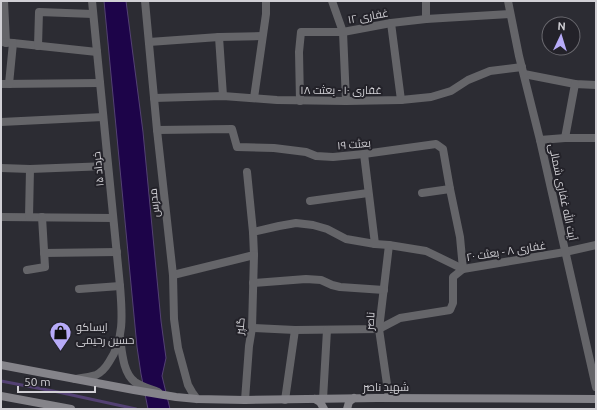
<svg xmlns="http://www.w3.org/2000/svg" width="597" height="410" font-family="Ubuntu,Cairo,sans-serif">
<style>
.water{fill:#1d0449;stroke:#534173}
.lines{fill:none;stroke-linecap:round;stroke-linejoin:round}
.stream{stroke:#534173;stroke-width:3}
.minor{stroke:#656569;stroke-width:8}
.tertiary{stroke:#656569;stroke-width:8}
.secondary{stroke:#85848a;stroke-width:8}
.labels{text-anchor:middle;stroke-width:4;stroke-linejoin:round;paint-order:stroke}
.street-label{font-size:11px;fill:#d1d0d5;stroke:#232229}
.poi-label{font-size:11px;fill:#d1d0d5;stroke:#232229;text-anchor:start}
</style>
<rect width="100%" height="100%" fill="#2c2c33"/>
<polygon class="water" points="104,1 126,1 143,132 161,321 166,358 162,376 170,409 148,409 141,374 137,347"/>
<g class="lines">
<polyline class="stream" points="1,381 58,392 136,409"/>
<g class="minor">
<polyline points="4,1 6,43"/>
<polyline points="332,1 343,32 346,101"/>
<polyline points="426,1 426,19"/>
<polyline points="391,23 401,100"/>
<polyline points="219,37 223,96"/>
<polyline points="1,42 13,43 97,52"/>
<polyline points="149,42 219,37 262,36"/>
<polyline points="38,46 39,12 93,14"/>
<polyline points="524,74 575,84 596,85"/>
<polyline points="1,84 100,83"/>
<polyline points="9,84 13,43"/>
<polyline points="154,98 223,96 277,100 346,101 401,100 431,97 451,91 468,80 490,71 522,67"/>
<polyline points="254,98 266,14 266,1"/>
<polyline points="300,101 299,52 301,32 343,32 391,23 426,19 510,14"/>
<polyline points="1,122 103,117"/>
<polyline points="157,130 232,129 237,147 274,148 306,152 316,156 333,157 364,154 436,144 443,149 450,189 460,237 463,269 453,277 453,303 450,310 400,318 379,329 295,330 252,328"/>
<polyline points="565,138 575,84"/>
<polyline points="540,140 565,138 596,138"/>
<polyline points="364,154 375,244"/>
<polyline points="1,168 30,169 108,166"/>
<polyline points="247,172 253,232"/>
<polyline points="422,193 450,189"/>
<polyline points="310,201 368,193"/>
<polyline points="1,217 113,218"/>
<polyline points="29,217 30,169"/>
<polyline points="389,245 379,329 389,398"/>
<polyline points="44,253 117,252"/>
<polyline points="27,270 45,267 42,217"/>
<polyline points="173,275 254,255 253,232 279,226 296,223 313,225 327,229 346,239 375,244 389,245 426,251 463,269 565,252 596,245"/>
<polyline points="253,283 306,279 321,280 332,285 340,287 384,290"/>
<polyline points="79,289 120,286"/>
<polyline points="323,399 327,330"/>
<polyline points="245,400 249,346 252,328 254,255"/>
<polyline points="285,400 295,330"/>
</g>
<g class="tertiary">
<polyline points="145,1 157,130 173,275 174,319 178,348 188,385 192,392 197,399"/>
<polyline points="508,1 519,56 540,140 596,387"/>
<path d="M120,338C122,352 123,373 135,382C142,387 151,389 158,392"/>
<path d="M75,379C82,378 90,377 96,375C102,372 106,367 109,362C125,339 122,312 120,286L92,1"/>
</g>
<g class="secondary">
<polyline points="1,365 134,390 176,397 197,399 245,400 377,398 596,399"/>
<polyline points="1,396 71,409"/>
<polyline points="315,399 320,402 324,409"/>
<polyline points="347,409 349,402 354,398"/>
</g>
</g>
<defs>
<symbol id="shop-pin" viewBox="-11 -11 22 30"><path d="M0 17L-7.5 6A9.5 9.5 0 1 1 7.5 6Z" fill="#b7abf8" stroke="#232229"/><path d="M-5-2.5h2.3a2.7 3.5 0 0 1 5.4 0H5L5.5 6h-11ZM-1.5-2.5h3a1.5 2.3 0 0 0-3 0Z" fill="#111"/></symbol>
</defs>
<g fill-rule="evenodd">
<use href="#shop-pin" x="48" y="320" width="25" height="34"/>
</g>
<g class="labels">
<g class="street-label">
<text transform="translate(368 16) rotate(-10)" y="4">غفاری ۱۲</text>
<text x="341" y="94">غفاری ۱۰ - بعثت ۱۸</text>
<text transform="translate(354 144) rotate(-5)" y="4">بعثت ۱۹</text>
<text transform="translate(98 169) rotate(-96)" y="4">۱۵ خرداد</text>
<text transform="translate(563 192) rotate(78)" y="4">آیت الله غفاری شمالی</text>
<text transform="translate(154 203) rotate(-96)" y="4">مدرس</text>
<text transform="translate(506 251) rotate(-9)" y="4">غفاری ۸ - بعثت ۲۰</text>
<text transform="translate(370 321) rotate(-87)" y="4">ناصر</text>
<text transform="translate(240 326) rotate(-84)" y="4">گلپر</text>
<text x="386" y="391">شهید ناصر</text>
</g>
<g class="poi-label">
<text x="76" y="331">ایساکو<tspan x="76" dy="13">حسین رحیمی</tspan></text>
</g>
</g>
<rect width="597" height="410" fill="none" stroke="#d1d0d5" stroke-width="4"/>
<g transform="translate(561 36) rotate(4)"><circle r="19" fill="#232229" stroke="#69686e"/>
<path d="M0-3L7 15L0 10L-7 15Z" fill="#b7abf8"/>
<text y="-6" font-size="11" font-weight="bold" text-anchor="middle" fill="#d1d0d5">N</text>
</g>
<path d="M18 386v6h77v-6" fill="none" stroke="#d1d0d5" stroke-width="2"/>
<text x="24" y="386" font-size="12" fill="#d1d0d5" stroke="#232229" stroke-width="3" paint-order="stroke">50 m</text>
</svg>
